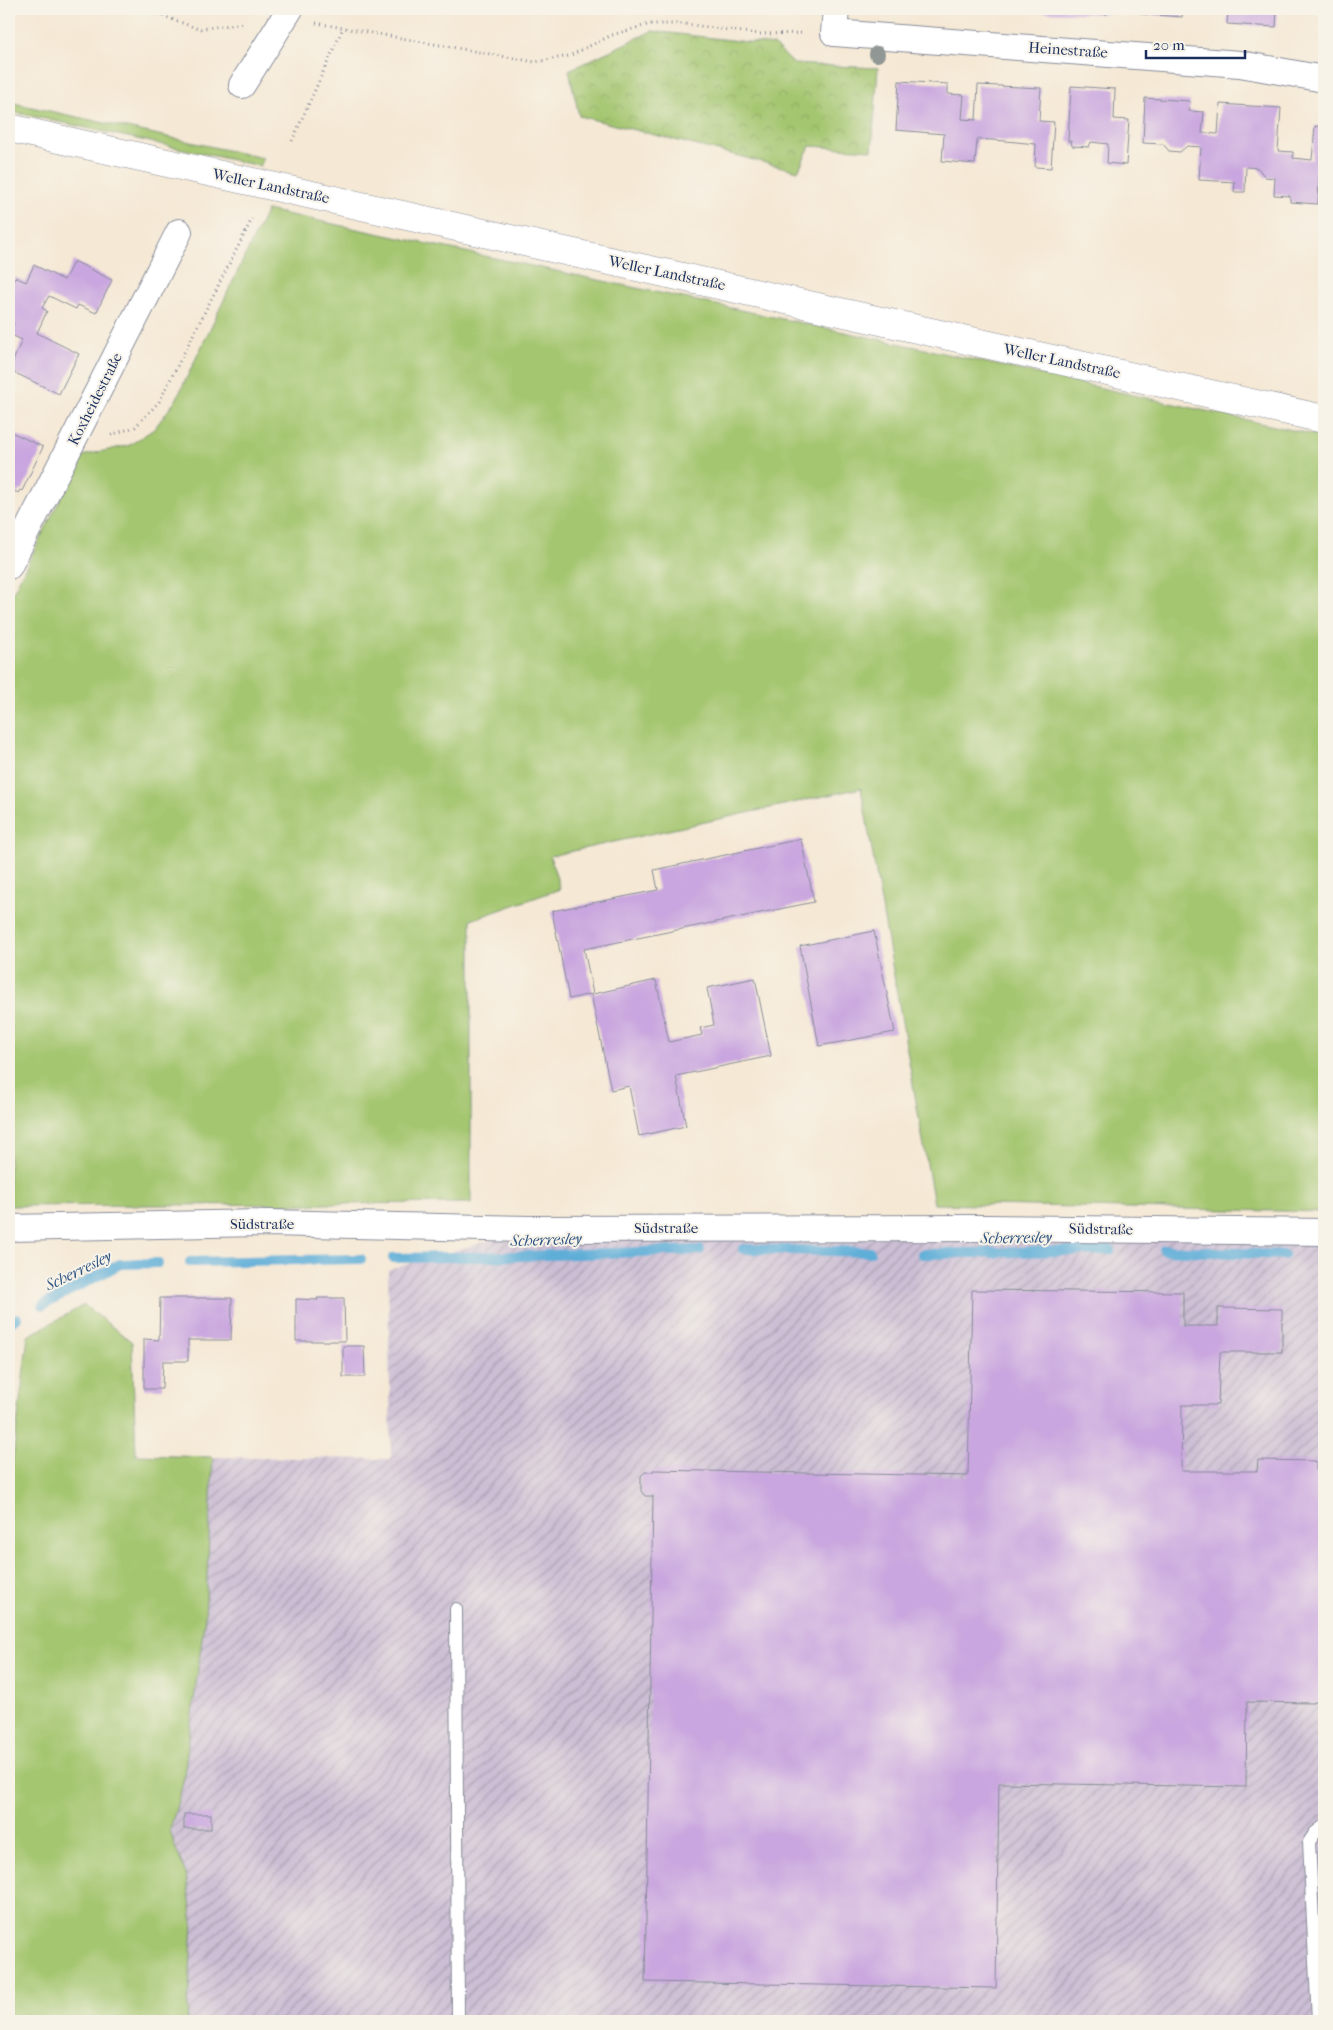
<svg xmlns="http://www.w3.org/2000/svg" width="1333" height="2030" font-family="'IM FELL French Canon',serif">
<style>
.industrial{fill:url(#industrial-furrows)}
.grass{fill:#a4c66f;stroke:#607a66}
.park{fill:url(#park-crowns);stroke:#607a66}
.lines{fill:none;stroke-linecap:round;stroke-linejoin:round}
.stream{stroke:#5eaed8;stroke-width:10}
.building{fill:#c9a6df}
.service-casing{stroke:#888c99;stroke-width:14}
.minor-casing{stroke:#888c99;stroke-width:28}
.secondary-casing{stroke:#888c99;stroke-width:29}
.path{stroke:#888c99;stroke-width:3;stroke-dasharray:1 4;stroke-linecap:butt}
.service{stroke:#fff;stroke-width:12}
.minor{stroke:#fff;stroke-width:26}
.secondary{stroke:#fff;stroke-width:28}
.tree{fill:#909795}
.labels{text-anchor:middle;stroke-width:4;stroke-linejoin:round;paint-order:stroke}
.street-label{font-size:15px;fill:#1b2f5e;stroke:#f7f3e8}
.water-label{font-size:16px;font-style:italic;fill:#2f5583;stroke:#f7f3e8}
</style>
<defs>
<pattern id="industrial-furrows" width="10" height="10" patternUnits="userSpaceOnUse" patternTransform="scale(1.25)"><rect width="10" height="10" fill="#ccbed4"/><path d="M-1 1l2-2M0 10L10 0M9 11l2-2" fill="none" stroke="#a59baf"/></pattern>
<pattern id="park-crowns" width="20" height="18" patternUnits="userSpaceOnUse" patternTransform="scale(1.25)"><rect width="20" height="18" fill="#a4c66f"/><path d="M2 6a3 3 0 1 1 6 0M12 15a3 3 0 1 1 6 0" fill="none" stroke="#8daa63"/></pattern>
</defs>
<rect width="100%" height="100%" fill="#f7f3e8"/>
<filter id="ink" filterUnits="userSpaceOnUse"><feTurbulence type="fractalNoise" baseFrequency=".02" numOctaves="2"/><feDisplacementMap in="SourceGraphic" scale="10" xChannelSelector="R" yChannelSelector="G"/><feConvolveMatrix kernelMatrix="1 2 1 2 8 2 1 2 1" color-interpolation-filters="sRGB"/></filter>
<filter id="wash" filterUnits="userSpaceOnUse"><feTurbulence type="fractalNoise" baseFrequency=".0096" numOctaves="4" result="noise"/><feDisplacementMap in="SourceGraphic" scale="20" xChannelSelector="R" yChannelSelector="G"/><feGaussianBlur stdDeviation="1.12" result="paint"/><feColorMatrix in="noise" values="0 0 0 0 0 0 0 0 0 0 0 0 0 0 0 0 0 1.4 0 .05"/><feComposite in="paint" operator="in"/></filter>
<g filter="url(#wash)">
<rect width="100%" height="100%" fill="#f5e8d4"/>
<polygon class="industrial" points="529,1229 1324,1230 1324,2021 187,2021 193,1922 186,1874 174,1844 170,1830 183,1783 205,1616 213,1457 391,1459 388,1270"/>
<g class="grass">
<polygon points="9,102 263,158 260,166 9,111"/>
<polygon points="267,210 920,348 1324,437 1324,1212 934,1204 861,788 550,856 560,889 471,920 471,1203 9,1206 9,600 82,456 130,445 154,429 176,400"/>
<polygon points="84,1305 132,1342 136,1455 213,1457 205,1616 183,1783 170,1830 174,1844 186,1874 193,1922 187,2021 9,2021 9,1491 28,1336"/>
</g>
<polygon class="park" points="652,31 774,45 794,64 878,68 872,150 810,146 798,171 579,116 569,70"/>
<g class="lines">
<g class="stream">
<polyline points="743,1249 870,1252"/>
<polyline points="1164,1250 1284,1255"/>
<polyline points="922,1254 1111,1250"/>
<polyline points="393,1258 523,1256 700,1250"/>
<polyline points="190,1262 361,1259"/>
<polyline points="43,1305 120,1264 158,1263"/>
<polyline points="9,1323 17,1318"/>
</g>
</g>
<g id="blocks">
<g class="building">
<polygon points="1039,9 1107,9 1107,14 1039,12"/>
<polygon points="1141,9 1183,9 1182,17 1141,14"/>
<polygon points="1228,9 1277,9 1276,27 1227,24"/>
<polygon points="899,81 948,84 948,94 964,95 962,119 976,120 978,85 1041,88 1039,121 1054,122 1051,168 1035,167 1036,144 1006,141 977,139 975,164 942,161 944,134 896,130"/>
<polygon points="1071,86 1115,89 1114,119 1129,120 1126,165 1107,163 1108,144 1091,142 1089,147 1072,146 1071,141 1068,141"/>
<polygon points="1145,98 1190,101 1189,111 1204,112 1202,133 1218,134 1220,104 1281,108 1278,151 1293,152 1293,158 1312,160 1315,126 1324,127 1324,177 1319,176 1318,204 1290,202 1290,196 1274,195 1275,178 1265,177 1258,168 1246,167 1245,192 1234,192 1235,182 1199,180 1201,147 1187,146 1180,152 1169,151 1163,144 1143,143"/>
<polygon points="74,261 112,280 96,313 78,305 76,309 49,296 42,308 47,311 37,333 79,354 59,394 9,370 22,340 9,334 14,324 9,322 9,289 15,277 26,282 34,265 64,280"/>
<polygon points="9,431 43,447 22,491 20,490 18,493 15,491 9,505"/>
<polygon points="801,839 814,902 584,949 593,994 656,980 669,1042 702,1035 700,1028 714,1025 707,988 755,978 771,1056 676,1076 686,1126 639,1136 629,1086 611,1090 591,994 569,999 552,911 658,890 654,870"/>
<polygon points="874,931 895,1032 819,1046 800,946"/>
<polygon points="972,1290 1183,1292 1183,1326 1218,1326 1218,1308 1282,1309 1282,1352 1220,1352 1218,1405 1182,1405 1181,1471 1257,1471 1258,1460 1316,1461 1316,1470 1324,1470 1324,1702 1314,1702 1314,1703 1247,1702 1246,1787 999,1783 996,1988 645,1982 653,1496 645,1496 641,1491 641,1476 645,1472 653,1472 653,1470 968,1476"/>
<polygon points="160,1298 232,1298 231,1340 188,1340 188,1361 163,1361 162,1389 144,1389 144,1339 159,1340"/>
<polygon points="317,1298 344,1298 345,1341 296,1341 296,1299 318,1300"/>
<polygon points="343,1346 364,1346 365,1377 343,1377"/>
<rect x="184" y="1814" width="27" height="15"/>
</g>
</g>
</g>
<g filter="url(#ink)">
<use href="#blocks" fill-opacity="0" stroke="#888c99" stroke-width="1"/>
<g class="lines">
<defs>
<g id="service">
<polyline points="456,1609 458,2021"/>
<polyline points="1318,2021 1309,1842 1315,1833 1324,1826"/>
</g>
<g id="minor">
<polyline points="836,9 834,33 1240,64 1324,79"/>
<polyline points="242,85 290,9"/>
<polyline points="9,566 179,232"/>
<polyline points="9,1228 268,1223 529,1229 990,1228 1324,1232"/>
</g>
<polyline id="secondary" points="9,128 1324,419"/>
</defs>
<use href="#service" class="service-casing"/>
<use href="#minor" class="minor-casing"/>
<use href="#secondary" class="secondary-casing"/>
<g class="path">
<polyline points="144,9 199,29 245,23"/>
<polyline points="316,23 535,62 569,56 612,35 650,24 685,24 758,34 804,33"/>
<polyline points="292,141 343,28"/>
<polyline points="111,435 135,427 159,402 252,219"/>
</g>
<use href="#service" class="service"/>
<use href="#minor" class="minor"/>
<use href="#secondary" class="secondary"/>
</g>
<circle class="tree" cx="877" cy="54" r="8"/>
</g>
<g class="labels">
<g class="street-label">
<text transform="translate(1068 50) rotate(4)" y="5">Heinestraße</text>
<text transform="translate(271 186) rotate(12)" y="5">Weller Landstraße</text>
<text transform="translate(667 273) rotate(12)" y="5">Weller Landstraße</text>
<text transform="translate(1062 361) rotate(12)" y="5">Weller Landstraße</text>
<text transform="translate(95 399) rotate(-63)" y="5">Koxheidestraße</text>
<text x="262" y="1229">Südstraße</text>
<text x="666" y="1233">Südstraße</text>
<text transform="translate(1101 1229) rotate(1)" y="5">Südstraße</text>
</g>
<g class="water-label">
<text transform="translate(1016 1237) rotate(-1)" y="6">Scherresley</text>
<text transform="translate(546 1239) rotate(-2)" y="6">Scherresley</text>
<text transform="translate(78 1270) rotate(-26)" y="6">Scherresley</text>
</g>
</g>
<rect width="1333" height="2030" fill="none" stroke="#f7f3e8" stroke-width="30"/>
<path d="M1146 50v8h99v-8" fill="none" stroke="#1b2f5e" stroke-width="2.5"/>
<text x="1153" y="50" font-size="15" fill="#1b2f5e" stroke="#f7f3e8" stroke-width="4" paint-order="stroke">20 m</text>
</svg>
